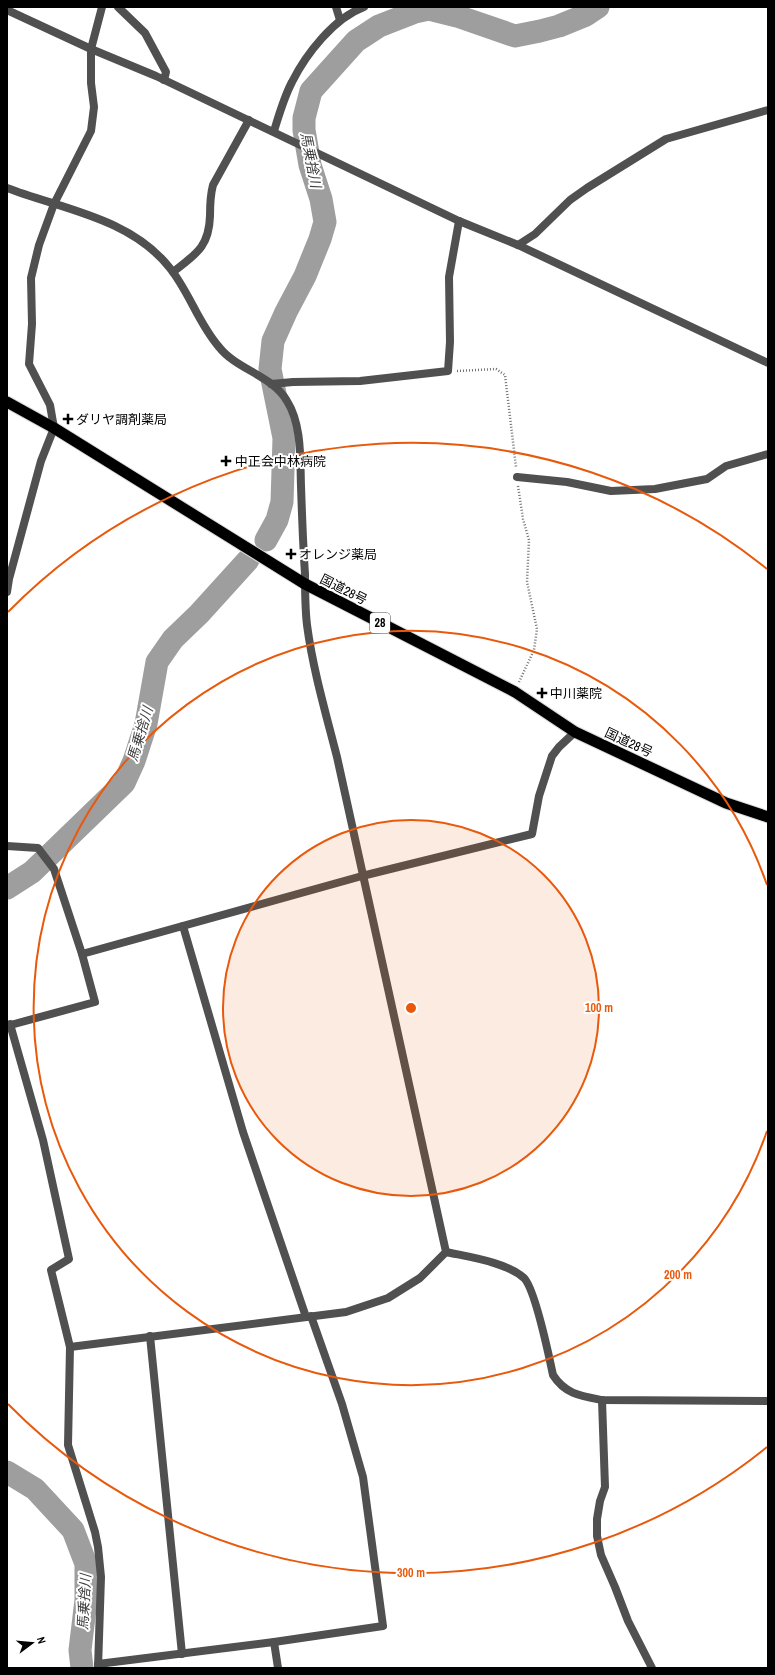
<svg xmlns="http://www.w3.org/2000/svg" width="775" height="1675" font-family="'Archivo Narrow','Noto Sans JP',sans-serif">
<style>
.lines{fill:none;stroke-linecap:round;stroke-linejoin:round}
.river{stroke:#9e9e9e;stroke-width:23}
.trunk-casing{stroke:#dbdbdb;stroke-width:13}
.path{stroke:#727272;stroke-width:2.5;stroke-dasharray:1 2;stroke-linecap:butt}
.minor{stroke:#505050;stroke-width:8}
.trunk{stroke:#000;stroke-width:11}
.ring{fill:none;stroke:#e8590c;stroke-width:2}
.poi-dot{fill:#000;stroke:#fff;stroke-width:1.5}
.labels{text-anchor:middle;stroke-width:4;stroke-linejoin:round;paint-order:stroke}
.shield{fill:#fff;stroke:#4c4c4c;stroke-width:1}
.shield-label{font-size:12px;font-weight:bold;fill:#000}
.poi-label{font-size:13px;fill:#000;stroke:#fff;text-anchor:start}
.street-label{font-size:13px;fill:#000;stroke:#fff}
.water-label{font-size:14px;font-style:italic;fill:#3f3f3f;stroke:#fff}
.centre{fill:#e8590c;stroke:#fff;stroke-width:2}
.ring-label{font-size:12px;text-anchor:middle;font-weight:bold;fill:#e8590c;stroke:#fff;stroke-width:4;stroke-linejoin:round;paint-order:stroke}
</style>
<rect width="100%" height="100%" fill="#fff"/>
<g class="lines">
<g class="river">
<polyline points="266,540 277,520 282,502 284,438 270,369 273,341 286,312 305,276 320,239 325,222 321,199 310,165 304,130 304,118 311,91 356,41 379,26 415,12 429,9 457,16 515,36 540,31 559,26 586,15 598,7"/>
<polyline points="7,888 32,872 124,783 134,761 146,724 157,662 173,639 199,614 248,560"/>
<polyline points="7,1472 35,1489 73,1530 86,1564 86,1600 80,1650 82,1668"/>
</g>
<defs>
<polyline id="trunk" points="7,402 54,428 305,584 515,692 575,732 726,803 768,817"/>
</defs>
<use href="#trunk" class="trunk-casing"/>
<g class="path">
<polyline points="457,371 496,369 505,375 516,467"/>
<polyline points="518,486 523,519 529,540 527,582 537,629 534,650 519,682"/>
</g>
<g class="minor">
<polyline points="118,7 145,33 166,72 164,80"/>
<polyline points="336,7 340,20"/>
<polyline points="7,10 91,49 156,76 459,221 518,245 768,363"/>
<path d="M274,131C279,115 284,97 292,82C306,54 334,18 364,7"/>
<path d="M7,188C62,209 130,218 169,267C189,291 198,323 219,347C237,370 272,375 287,401C302,425 300,458 301,486C302,516 303,545 305,574C305,591 305,608 307,625C313,670 326,714 337,757L446,1252L420,1278L388,1298L346,1312L70,1347"/>
<polyline points="518,245 535,234 570,200 587,188 666,139 768,110"/>
<path d="M173,272C196,254 209,247 210,216C210,205 210,196 213,185L249,120"/>
<polyline points="271,384 293,382 360,381 448,371 450,342 449,277 459,221"/>
<polyline points="517,477 567,482 611,491 655,489 707,479 726,466 768,454"/>
<polyline points="7,592 9,579 41,461 54,428 50,405 29,364 32,324 31,278 39,245 54,204 91,131 94,107 91,83 91,49 102,7"/>
<polyline points="7,846 38,848 54,869 82,954 95,1002 7,1026"/>
<polyline points="183,926 243,1132 306,1317"/>
<polyline points="82,954 362,876 532,834 539,796 552,756 559,747 575,732"/>
<polyline points="10,1024 43,1140 69,1259 51,1270 70,1347 68,1445 95,1532 98,1547 101,1577 98,1668"/>
<path d="M446,1252C469,1257 506,1262 524,1278C535,1289 549,1356 553,1375C565,1394 581,1396 602,1400L768,1401"/>
<polyline points="150,1336 182,1654"/>
<polyline points="602,1400 605,1487 600,1501 597,1519 597,1536 601,1555 615,1587 628,1621 652,1668"/>
<polyline points="98,1664 274,1642"/>
<polyline points="278,1668 274,1642 383,1626 363,1477 342,1404 311,1316"/>
</g>
<use href="#trunk" class="trunk"/>
</g>
<circle cx="411" cy="1008" r="188" fill="#e8590c" fill-opacity=".12"/>
<g class="ring">
<circle cx="411" cy="1008" r="188"/>
<path d="M767 1131A377 377 0 1 1 767 885"/>
<path d="M767 1447A565 565 0 0 1 8 1404M8 612A565 565 0 0 1 767 569"/>
</g>
<g class="poi-dot">
<path d="M66 413h4v4h4v4h-4v4h-4v-4h-4v-4h4z"/>
<path d="M224 455h4v4h4v4h-4v4h-4v-4h-4v-4h4z"/>
<path d="M289 548h4v4h4v4h-4v4h-4v-4h-4v-4h4z"/>
<path d="M540 687h4v4h4v4h-4v4h-4v-4h-4v-4h4z"/>
</g>
<g class="labels">
<rect class="shield" x="370" y="613" width="20" height="20" rx="3"/>
<g class="shield-label">
<text x="380" y="627">28</text>
</g>
<g class="poi-label">
<text x="76" y="424">ダリヤ調剤薬局</text>
<text x="235" y="466">中正会中林病院</text>
<text x="299" y="559">オレンジ薬局</text>
<text x="550" y="698">中川薬院</text>
</g>
<g class="street-label">
<text transform="translate(344 589) rotate(27)" y="5">国道28号</text>
<text transform="translate(629 742) rotate(25)" y="5">国道28号</text>
</g>
<g class="water-label">
<text transform="translate(311 160) rotate(79)" y="5">馬乗捨川</text>
<text transform="translate(140 734) rotate(-73)" y="5">馬乗捨川</text>
<text transform="translate(84 1602) rotate(-87)" y="5">馬乗捨川</text>
</g>
</g>
<circle cx="411" cy="1008" r="6" class="centre"/>
<g class="ring-label">
<text x="599" y="1012">100 m</text>
<text x="678" y="1279">200 m</text>
<text x="411" y="1577">300 m</text>
</g>
<rect width="775" height="1675" fill="none" stroke="#000000" stroke-width="16"/>
<g transform="translate(32 1643) rotate(74)" stroke="#ffffff" stroke-width="3" paint-order="stroke">
<path d="M0-3L7 15L0 10L-7 15Z" fill="#000000"/>
<text y="-6" font-size="11" font-weight="bold" text-anchor="middle" fill="#000000">N</text>
</g>
</svg>
